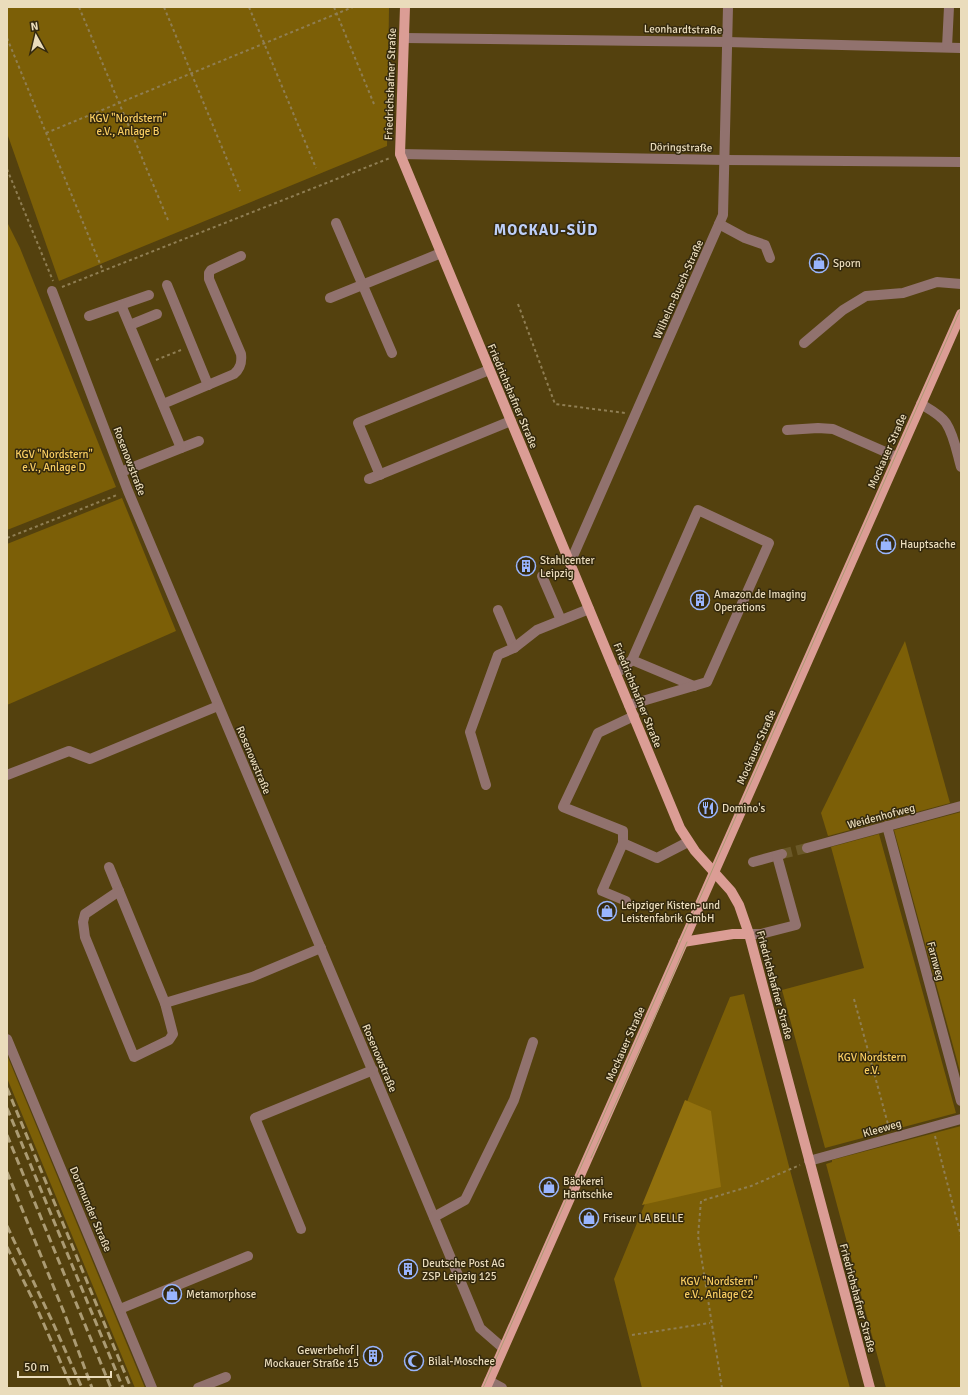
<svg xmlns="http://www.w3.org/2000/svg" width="968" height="1395" font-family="Signika,sans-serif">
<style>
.green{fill:#7c5f07}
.forest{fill:#91700d}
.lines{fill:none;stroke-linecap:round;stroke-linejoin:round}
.minor-tunnel{stroke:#6a5828;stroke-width:10;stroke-dasharray:10 5;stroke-linecap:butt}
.path{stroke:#8f7e53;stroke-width:2;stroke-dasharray:3 3;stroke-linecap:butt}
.minor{stroke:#91726e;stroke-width:10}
.major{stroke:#db9d95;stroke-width:10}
.tram{stroke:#ab9b73;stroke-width:1}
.rail{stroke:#ab9b73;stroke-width:3;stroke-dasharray:8 4;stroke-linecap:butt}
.labels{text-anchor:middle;stroke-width:3;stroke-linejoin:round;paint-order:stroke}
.street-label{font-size:11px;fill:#eadcbc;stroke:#34290e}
.park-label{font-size:11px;fill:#face62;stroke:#34290e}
.poi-label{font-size:11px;fill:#eadcbc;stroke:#34290e;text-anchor:start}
.district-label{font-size:15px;font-weight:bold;letter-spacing:1px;fill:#becff8;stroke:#34290e}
</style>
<rect width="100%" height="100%" fill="#54410e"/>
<g class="green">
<polygon points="7,7 389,7 387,146 59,281 7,133"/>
<polygon points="7,222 20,248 116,487 7,530"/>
<polygon points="122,498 176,631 7,705 7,544"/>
<polygon points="905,641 950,803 828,836 821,813"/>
<polygon points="961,812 961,1075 894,830"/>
<polygon points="879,834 956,1113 825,1148 782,990 864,968 831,847"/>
<polygon points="744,994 790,1170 850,1388 642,1388 614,1279 730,997"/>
<polygon points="7,1055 145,1388 135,1388 7,1078"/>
<polygon points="961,1126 961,1388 886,1388 826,1164 832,1162 832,1160"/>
</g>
<polygon class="forest" points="685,1100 711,1111 721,1187 642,1205"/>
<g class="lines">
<polyline class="minor-tunnel" points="782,854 807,848"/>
<g class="path">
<polyline points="79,7 168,220"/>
<polyline points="164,7 240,191"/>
<polyline points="249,7 316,168"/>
<polyline points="334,7 374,104"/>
<polyline points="7,38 103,271"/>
<polyline points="46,133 353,7"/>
<polyline points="7,169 53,281"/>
<polyline points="62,287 390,158"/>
<polyline points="518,304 555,404 625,413"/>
<polyline points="156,360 181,350"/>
<polyline points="7,538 117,495"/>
<polyline points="854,999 889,1128"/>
<polyline points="935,1136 961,1236"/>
<polyline points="632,1335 710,1323"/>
<polyline points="722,1388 698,1236 701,1201 751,1186 800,1165"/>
</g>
<g class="minor">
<polyline points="404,38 727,42 961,48"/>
<polyline points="947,47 949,7"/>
<polyline points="400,154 725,160 961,162"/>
<polyline points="336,223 392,353"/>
<polyline points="719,224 745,238 765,245 770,258"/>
<polyline points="167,285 208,385"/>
<polyline points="52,291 128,491 400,1136 480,1328 503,1348"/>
<polyline points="330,298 441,253"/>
<polyline points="89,316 149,295"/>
<polyline points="130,325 157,314"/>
<polyline points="804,343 843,310 866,296 903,293 937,282 961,284"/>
<path d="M163,404L234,374C241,368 242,362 241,354L209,279V273L211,270L241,256"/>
<path d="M921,404C929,409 940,414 946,423C954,435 957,453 961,467"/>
<polyline points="787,430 818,428 833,429 897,457"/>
<polyline points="181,448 199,441"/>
<polyline points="121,472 181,448 121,305"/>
<polyline points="380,475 358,423 489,370"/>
<polyline points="369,479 511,421"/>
<polyline points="570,563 723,215 728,7"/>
<polyline points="542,576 561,620"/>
<polyline points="498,610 514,648"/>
<polyline points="632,660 694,686"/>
<polyline points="616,674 632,660 698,510 769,543 707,682 629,705"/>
<polyline points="7,775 69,751 90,759 218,706"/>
<polyline points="486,785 470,732 498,655 514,648 537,630 589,609"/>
<polyline points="887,826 961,1101"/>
<polyline points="623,843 623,831 563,807 598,733 634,716"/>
<polyline points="807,848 961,806"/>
<polyline points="753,862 782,854"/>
<polyline points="109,867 165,1003"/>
<polyline points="119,891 85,914 83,922 85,937 134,1057 169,1040 173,1034 165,1003 252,977 321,948"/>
<polyline points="626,901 602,891 623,843 657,858 688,842"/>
<polyline points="749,934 761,934 796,925 777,856"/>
<polyline points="7,1039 152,1388"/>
<polyline points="809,1161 961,1119"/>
<polyline points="434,1217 465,1200 514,1100 533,1042"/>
<polyline points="301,1229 255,1118 373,1070"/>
<polyline points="120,1309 248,1256"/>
<polyline points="489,1381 502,1388"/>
<polyline points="198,1388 226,1377"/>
</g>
<g class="major">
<polyline points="405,7 400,154 680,828 695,851 731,891 739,905 749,934 870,1388"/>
<polyline points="683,942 733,934 749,934"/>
<polyline points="486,1388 961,314"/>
</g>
<g class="tram">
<polyline points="591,1158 659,1007 687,942"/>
<polyline points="483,1388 961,308"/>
</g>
<g class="rail">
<polyline points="7,1088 131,1388"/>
<polyline points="7,1108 123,1388"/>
<polyline points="7,1135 111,1388"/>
<polyline points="7,1172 65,1315 92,1388"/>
<polyline points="7,1226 53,1323 82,1388"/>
<polyline points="7,1247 35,1304 72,1388"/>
</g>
</g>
<defs>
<symbol id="shop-ring" viewBox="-11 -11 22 22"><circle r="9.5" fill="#34290e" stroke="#99b5fd" stroke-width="1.5"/><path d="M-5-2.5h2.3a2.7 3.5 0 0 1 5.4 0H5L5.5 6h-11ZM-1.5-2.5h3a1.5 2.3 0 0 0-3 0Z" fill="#99b5fd"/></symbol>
<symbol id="building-ring" viewBox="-11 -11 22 22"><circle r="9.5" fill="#34290e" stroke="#99b5fd" stroke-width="1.5"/><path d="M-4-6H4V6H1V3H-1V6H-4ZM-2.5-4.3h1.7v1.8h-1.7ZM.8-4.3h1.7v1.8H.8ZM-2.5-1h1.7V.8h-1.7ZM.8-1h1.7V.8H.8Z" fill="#99b5fd"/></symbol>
<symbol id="restaurant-ring" viewBox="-11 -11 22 22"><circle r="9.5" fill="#34290e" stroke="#99b5fd" stroke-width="1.5"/><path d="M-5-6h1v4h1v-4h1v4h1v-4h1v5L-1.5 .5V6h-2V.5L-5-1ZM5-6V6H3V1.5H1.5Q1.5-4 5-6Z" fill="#99b5fd"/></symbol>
<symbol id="mosque-ring" viewBox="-11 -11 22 22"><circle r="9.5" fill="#34290e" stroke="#99b5fd" stroke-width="1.5"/><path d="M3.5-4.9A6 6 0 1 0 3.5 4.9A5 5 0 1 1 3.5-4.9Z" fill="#99b5fd"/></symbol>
</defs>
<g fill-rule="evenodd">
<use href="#shop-ring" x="808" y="252" width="22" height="22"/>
<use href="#shop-ring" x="875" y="533" width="22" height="22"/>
<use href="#building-ring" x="515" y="555" width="22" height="22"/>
<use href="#building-ring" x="689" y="589" width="22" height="22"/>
<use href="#restaurant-ring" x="697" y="797" width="22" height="22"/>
<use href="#shop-ring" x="596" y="900" width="22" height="22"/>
<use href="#shop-ring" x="538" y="1176" width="22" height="22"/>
<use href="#shop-ring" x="578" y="1207" width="22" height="22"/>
<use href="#building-ring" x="397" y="1258" width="22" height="22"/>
<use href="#shop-ring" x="161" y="1283" width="22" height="22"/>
<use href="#building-ring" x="362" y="1345" width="22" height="22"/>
<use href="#mosque-ring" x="403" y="1350" width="22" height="22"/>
</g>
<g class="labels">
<g class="street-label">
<text transform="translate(683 29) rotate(1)" y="4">Leonhardtstraße</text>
<text transform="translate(390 84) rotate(-88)" y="4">Friedrichshafner Straße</text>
<text transform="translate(681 147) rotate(1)" y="4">Döringstraße</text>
<text transform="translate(678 289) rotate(-66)" y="4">Wilhelm-Busch-Straße</text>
<text transform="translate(513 396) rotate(67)" y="4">Friedrichshafner Straße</text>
<text transform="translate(887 451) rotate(-66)" y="4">Mockauer Straße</text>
<text transform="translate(130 461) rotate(69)" y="4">Rosenowstraße</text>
<text transform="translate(638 695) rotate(68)" y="4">Friedrichshafner Straße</text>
<text transform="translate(756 747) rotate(-66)" y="4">Mockauer Straße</text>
<text transform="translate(254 760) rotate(67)" y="4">Rosenowstraße</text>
<text transform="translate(881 816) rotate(-15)" y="4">Weidenhofweg</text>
<text transform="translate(936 961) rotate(75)" y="4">Farnweg</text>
<text transform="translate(775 985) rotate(75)" y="4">Friedrichshafner Straße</text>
<text transform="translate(625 1044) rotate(-66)" y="4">Mockauer Straße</text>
<text transform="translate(380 1058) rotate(67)" y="4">Rosenowstraße</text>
<text transform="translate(882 1128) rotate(-16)" y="4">Kleeweg</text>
<text transform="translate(91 1209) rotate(67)" y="4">Dortmunder Straße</text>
<text transform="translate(858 1298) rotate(75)" y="4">Friedrichshafner Straße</text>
</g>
<g class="park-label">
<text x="128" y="122">KGV "Nordstern"<tspan x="128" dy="13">e.V., Anlage B</tspan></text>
<text x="54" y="458">KGV "Nordstern"<tspan x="54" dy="13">e.V., Anlage D</tspan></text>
<text x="872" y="1061">KGV Nordstern<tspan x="872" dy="13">e.V.</tspan></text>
<text x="719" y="1285">KGV "Nordstern"<tspan x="719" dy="13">e.V., Anlage C2</tspan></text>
</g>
<g class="poi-label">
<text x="833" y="267">Sporn</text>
<text x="900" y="548">Hauptsache</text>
<text x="540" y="564">Stahlcenter<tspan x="540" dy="13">Leipzig</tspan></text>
<text x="714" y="598">Amazon.de Imaging<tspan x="714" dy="13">Operations</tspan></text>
<text x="722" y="812">Domino's</text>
<text x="621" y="909">Leipziger Kisten- und<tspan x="621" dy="13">Leistenfabrik GmbH</tspan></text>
<text x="563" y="1185">Bäckerei<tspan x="563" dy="13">Hantschke</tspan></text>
<text x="603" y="1222">Friseur LA BELLE</text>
<text x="422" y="1267">Deutsche Post AG<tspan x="422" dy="13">ZSP Leipzig 125</tspan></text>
<text x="186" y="1298">Metamorphose</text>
<text x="359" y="1354" text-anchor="end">Gewerbehof |<tspan x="359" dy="13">Mockauer Straße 15</tspan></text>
<text x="428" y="1365">Bilal-Moschee</text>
</g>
<g class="district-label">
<text x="546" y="235">MOCKAU-SÜD</text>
</g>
</g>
<rect width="968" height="1395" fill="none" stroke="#eadcbc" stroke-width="16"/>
<g transform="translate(36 36) rotate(352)" stroke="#34290e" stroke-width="3" paint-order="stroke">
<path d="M0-3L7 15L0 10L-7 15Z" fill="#eadcbc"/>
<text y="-6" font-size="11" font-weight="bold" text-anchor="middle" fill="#eadcbc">N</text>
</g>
<path d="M18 1371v6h93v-6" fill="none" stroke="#eadcbc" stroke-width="2"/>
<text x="24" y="1371" font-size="12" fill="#eadcbc" stroke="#34290e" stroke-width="3" paint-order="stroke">50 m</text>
</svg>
